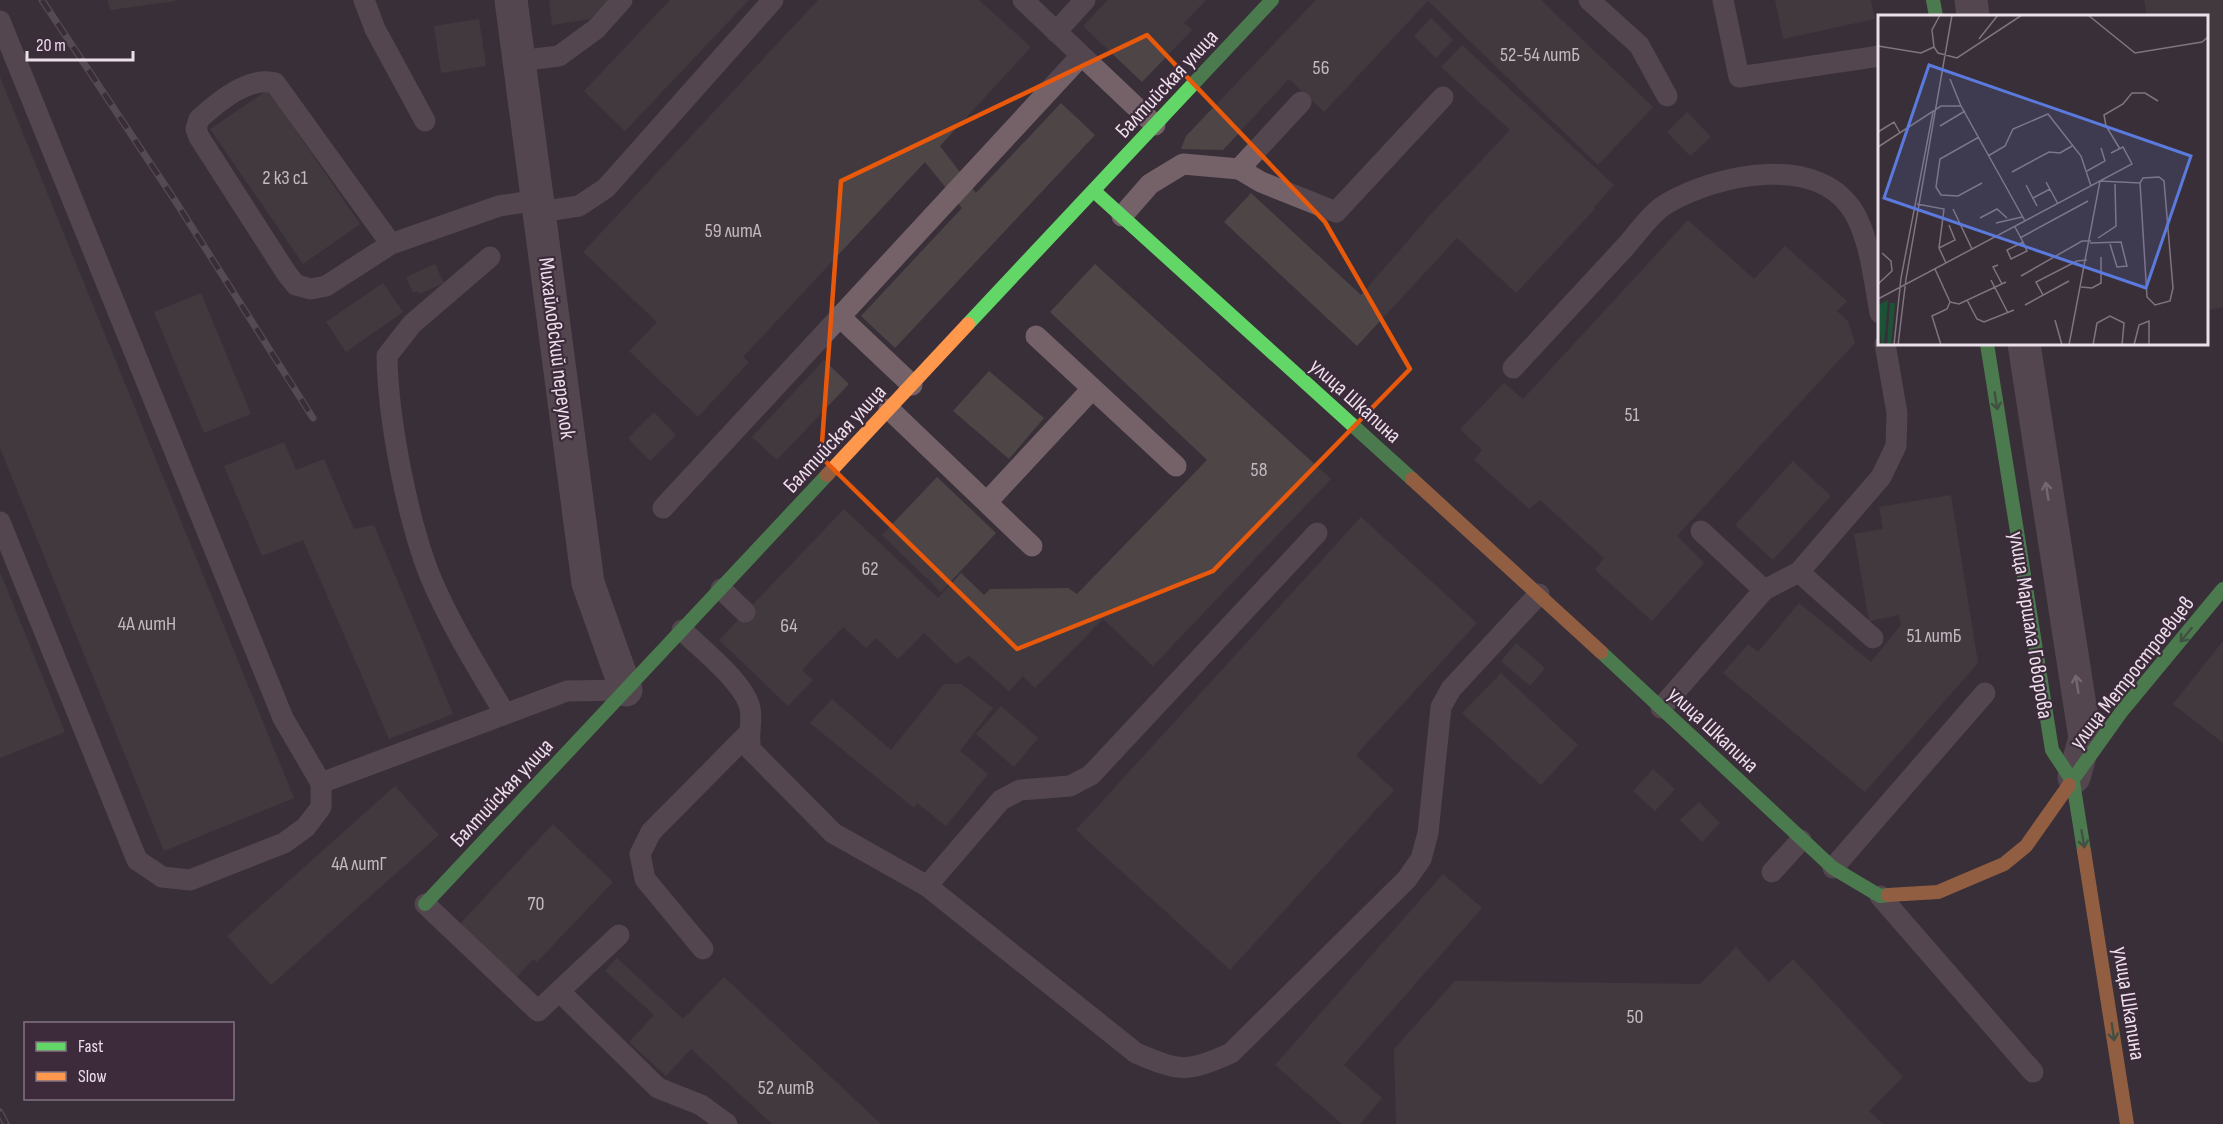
<svg xmlns="http://www.w3.org/2000/svg" width="2223" height="1124" font-family="'Sofia Sans Condensed',sans-serif">
<style>
.building{fill:#4e4546}
.lines{fill:none;stroke-linecap:round;stroke-linejoin:round}
.lane{stroke:#746268;stroke-width:21}
.street{stroke:#746268;stroke-width:33}
.fast{stroke:#63d668;stroke-width:14}
.slow{stroke:#ff974d;stroke-width:14}
.rail-casing{stroke:#776a70;stroke-width:7}
.rail{stroke:#3d2b3c;stroke-width:4.5;stroke-dasharray:14;stroke-linecap:butt}
.oneway{stroke:#4e7850}
.oneway2{stroke:#bbadb6}
.marked{fill:none;stroke:#e8590c;stroke-width:4.5;stroke-linejoin:round}
.labels{text-anchor:middle;stroke-width:4.5;stroke-linejoin:round;paint-order:stroke}
.number-label{font-size:20px;fill:#c4b8c1}
.street-label{font-size:22px;fill:#ebdfea;stroke:#3d2b3c}
.inset-road{fill:none;stroke:#80757f;stroke-width:1.5}
.view{fill:#5b7add;fill-opacity:0.15;stroke:#5b7add;stroke-width:3}
.inset-edge{fill:none;stroke:#ebdfea;stroke-width:3}
</style>
<rect width="100%" height="100%" fill="#392f38"/>
<g class="building">
<polygon points="107,0 175,0 175,1 111,10"/>
<polygon points="549,0 608,0 590,19 552,25"/>
<polygon points="670,0 749,0 625,131 584,91"/>
<polygon points="818,0 979,0 1031,47 940,146 976,193 1061,103 1095,135 895,348 861,316 962,208 925,162 743,357 749,362 698,417 629,351 657,322 583,252"/>
<polygon points="1108,0 1206,0 1184,23 1192,30 1142,82 1083,26"/>
<polygon points="1316,0 1541,0 1653,107 1598,165 1428,1 1324,112 1289,79 1223,150 1181,149 1186,136"/>
<polygon points="1775,0 1871,0 1875,19 1783,39"/>
<polygon points="2144,0 2223,0 2223,307 2206,311 2206,16 2147,16"/>
<polygon points="1431,18 1453,40 1436,58 1414,36"/>
<polygon points="479,19 486,66 441,73 434,26"/>
<polygon points="1462,45 1614,185 1593,208 1595,209 1516,293 1457,238 1357,346 1224,222 1251,193 1361,295 1431,214 1510,130 1441,67"/>
<polygon points="0,77 294,798 164,851 0,448"/>
<polygon points="268,90 360,224 303,264 210,129"/>
<polygon points="1687,112 1711,137 1690,156 1667,132"/>
<polygon points="1688,220 1754,279 1785,246 1847,301 1837,311 1848,321 1855,343 1677,536 1704,563 1652,621 1595,570 1604,558 1540,500 1529,509 1474,460 1482,450 1460,429 1504,383 1523,399"/>
<polygon points="435,264 444,283 419,294 418,291 413,293 406,277"/>
<polygon points="1095,264 1331,479 1153,666 1103,619 1035,688 1023,676 1009,691 969,656 956,664 924,633 898,659 876,638 866,648 843,627 802,670 813,680 788,706 719,640 844,509 938,598 961,573 984,595 990,589 1068,588 1077,594 1207,460 1050,312"/>
<polygon points="383,283 403,312 346,352 326,322"/>
<polygon points="201,293 251,414 204,433 154,312"/>
<polygon points="824,360 849,384 777,460 752,437"/>
<polygon points="989,371 1044,418 1009,459 953,411"/>
<polygon points="654,412 676,435 650,461 628,438"/>
<polygon points="284,442 296,470 324,459 354,529 374,525 453,714 389,739 303,540 262,556 224,466"/>
<polygon points="1793,461 1831,496 1773,560 1735,525"/>
<polygon points="937,477 996,533 941,592 882,535"/>
<polygon points="1951,495 1978,663 1865,792 1723,673 1748,644 1758,652 1799,603 1871,662 1901,625 1899,615 1869,621 1854,534 1883,529 1879,507"/>
<polygon points="1361,517 1477,623 1356,755 1394,790 1230,970 1076,830"/>
<polygon points="0,572 65,732 0,758"/>
<polygon points="2223,641 2223,743 2173,704"/>
<polygon points="1516,643 1545,668 1530,686 1501,661"/>
<polygon points="1501,673 1578,745 1541,785 1462,713"/>
<polygon points="944,684 961,684 993,708 960,751 988,774 946,826 917,803 914,808 810,723 832,699 891,750"/>
<polygon points="1001,706 1038,738 1014,767 976,734"/>
<polygon points="1653,769 1675,789 1655,811 1633,791"/>
<polygon points="395,786 439,835 271,985 227,936"/>
<polygon points="1699,802 1720,823 1702,842 1680,820"/>
<polygon points="553,824 613,882 537,962 533,959 517,977 460,924"/>
<polygon points="1443,874 1482,908 1344,1065 1382,1098 1360,1124 1342,1124 1275,1065"/>
<polygon points="1736,947 1769,982 1793,959 1903,1077 1869,1111 1883,1124 1396,1124 1394,1049 1455,981 1700,984"/>
<polygon points="617,958 683,1019 724,977 881,1124 772,1124 691,1049 666,1076 629,1042 654,1015 605,971"/>
</g>
<g class="lines">
<g class="lane">
<polyline points="364,0 375,29 425,121"/>
<polyline points="1023,0 1155,125"/>
<polyline points="1589,0 1639,45 1667,96"/>
<polyline points="1723,0 1739,77 1880,56"/>
<polyline points="0,21 283,718 321,783 321,807 306,827 284,843 190,880 162,877 137,860 0,522"/>
<polyline points="1056,32 1085,0"/>
<polyline points="519,61 559,56 596,29 622,0"/>
<polyline points="1239,169 1261,182 1336,212 1443,97"/>
<polyline points="540,212 579,206 606,188 773,0"/>
<polyline points="1122,216 1150,184 1183,164 1239,169 1301,102"/>
<path d="M391,244L275,83C248,76 218,102 199,119L196,129L199,137L287,274L296,285L311,289L326,286L391,244L499,206L538,200"/>
<path d="M490,257L412,324L387,356C388,419 407,518 430,576C450,624 479,670 505,714"/>
<polyline points="839,316 912,385"/>
<polyline points="1036,336 1176,466"/>
<path d="M1513,368C1550,328 1588,287 1625,247C1637,234 1651,213 1666,204C1717,174 1821,151 1856,216C1871,245 1874,282 1880,313"/>
<polyline points="889,409 1032,546"/>
<polyline points="987,502 1092,389"/>
<polyline points="663,508 1081,56"/>
<polyline points="1701,531 1764,590"/>
<polyline points="1799,572 1873,638"/>
<polyline points="721,589 745,612"/>
<path d="M682,630C701,649 744,682 750,708C753,723 747,734 751,750L833,833L927,886L1136,1053C1181,1072 1186,1073 1231,1053L1407,879L1421,859L1428,833L1441,707L1451,689L1539,594"/>
<polyline points="1661,708 1764,590 1799,572 1881,477 1896,446 1897,413 1885,344"/>
<polyline points="321,783 567,691 626,690"/>
<polyline points="1833,868 1985,693"/>
<polyline points="1772,872 1801,840"/>
<polyline points="927,886 1001,800 1020,790 1070,786 1091,775 1317,533"/>
<polyline points="1880,896 2033,1072"/>
<polyline points="425,904 538,1011 619,935"/>
<polyline points="703,949 645,879 640,854 651,832 747,735"/>
<polyline points="559,991 658,1088 701,1105 727,1124"/>
</g>
<g class="street">
<polyline points="511,0 588,583 626,690"/>
<polyline points="1971,0 1973,16"/>
<polyline points="2024,344 2085,738 2074,777"/>
</g>
<g class="fast">
<polyline points="1933,0 1936,16"/>
<polyline points="1094,191 1412,479"/>
<polyline points="968,324 1272,0"/>
<polyline points="1987,344 2052,750 2073,782 2084,851"/>
<polyline points="1601,652 1833,868 1880,896 1888,895"/>
<polyline points="2069,785 2122,711 2223,589"/>
<polyline points="425,904 827,475"/>
</g>
<g class="slow">
<polyline points="827,475 968,324"/>
<polyline points="1412,479 1601,652"/>
<polyline points="2084,851 2127,1124"/>
<polyline points="1888,895 1938,892 2004,864 2026,846 2069,785"/>
</g>
<defs>
<g id="rail">
<polyline points="42,0 176,202 313,418"/>
<polyline points="0,1112 6,1124"/>
</g>
</defs>
<use href="#rail" class="rail-casing"/>
<use href="#rail" class="rail"/>
</g>
<defs><path id="oneway-shaft" d="M-6 0H5M1.5-3L5.5 0L1.5 3" fill="none" stroke-width="1.6" stroke-linecap="round" stroke-linejoin="round" transform="scale(1.5)"/></defs>
<g class="oneway">
<use href="#oneway-shaft" transform="translate(1996 401) rotate(81)"/>
<use href="#oneway-shaft" transform="translate(2186 635) rotate(129)"/>
<use href="#oneway-shaft" transform="translate(2083 839) rotate(80)"/>
<use href="#oneway-shaft" transform="translate(2113 1032) rotate(82)"/>
</g>
<g class="oneway2">
<use href="#oneway-shaft" transform="translate(2047 491) rotate(-99)"/>
<use href="#oneway-shaft" transform="translate(2077 684) rotate(-99)"/>
</g>
<path d="M0 0H2223V1124H0ZM1147,35L1325,222L1410,369L1213,571L1017,649L821,457L841,181Z" fill="#392f38" fill-opacity=".55" fill-rule="evenodd"/>
<path class="marked" d="M1147,35L1325,222L1410,369L1213,571L1017,649L821,457L841,181Z"/>
<g class="labels">
<g class="number-label">
<text x="1540" y="61">52-54 литБ</text>
<text x="1321" y="74">56</text>
<text x="285" y="184">2 к3 с1</text>
<text x="733" y="237">59 литА</text>
<text x="1632" y="421">51</text>
<text x="1259" y="476">58</text>
<text x="870" y="575">62</text>
<text x="147" y="630">4А литН</text>
<text x="789" y="632">64</text>
<text x="1934" y="642">51 литБ</text>
<text x="359" y="870">4А литГ</text>
<text x="536" y="910">70</text>
<text x="1635" y="1023">50</text>
<text x="786" y="1094">52 литВ</text>
</g>
<g class="street-label">
<text transform="translate(1166 83) rotate(-47)" y="8">Балтийская улица</text>
<text transform="translate(558 348) rotate(83)" y="8">Михайловский переулок</text>
<text transform="translate(1356 400) rotate(42)" y="8">улица Шкапина</text>
<text transform="translate(834 438) rotate(-47)" y="8">Балтийская улица</text>
<text transform="translate(2032 625) rotate(81)" y="8">улица Маршала Говорова</text>
<text transform="translate(2131 672) rotate(-52)" y="8">улица Метростроевцев</text>
<text transform="translate(1714 729) rotate(43)" y="8">улица Шкапина</text>
<text transform="translate(501 792) rotate(-47)" y="8">Балтийская улица</text>
<text transform="translate(2130 1003) rotate(81)" y="8">улица Шкапина</text>
</g>
</g>
<g transform="translate(1878 15)">
<rect width="330" height="330" fill="#392f38"/>
<path d="M10,285L6,330H3L0,290ZM12,288H17L13,330H9Z" fill="#1c5236"/>
<path class="inset-road" d="M62,0L54,15L56,32L60,38L79,43L144,0M210,0L257,38L324,27L330,22M101,24L120,0M0,31L43,38L56,32M72,64L83,91M62,111L87,96M0,117L16,107L22,118M101,122L62,144L58,172L63,180L80,181L104,168M0,132L63,91H83L147,206M242,134L228,111L226,100L245,89L254,78H267L280,86M110,141L127,131L135,114L170,99L203,141L213,171M209,156L227,146L223,133M134,157L171,137L182,138L194,131M168,167L180,189M148,170L159,191M155,183L172,174M39,189L66,194L61,233L68,248M75,194L94,234M102,203L119,194L129,203M118,208L144,202M137,212L145,227L149,236L133,244L129,235L145,227M142,223L210,186M220,223L238,211L237,169M212,228L243,227L249,251L239,252L232,229M61,233L77,225L71,210M120,250L115,252L124,269M57,254L72,287L69,294L54,301L63,330M143,261L204,226H213M113,265L130,298M0,269L14,256L13,246L4,238M203,272L214,273L223,268V242M165,280L158,267L199,246L209,245M0,284L254,149L245,132L233,138M89,285L99,304L106,307L136,295M72,287L81,289L128,267M147,290L191,266M177,305L184,330M16,330L23,263L55,97M20,330L28,264L74,0M191,330L222,166L262,168L265,163L281,162L286,166L295,273L292,286L277,290L269,282L262,168M215,330L219,308L232,301L246,308L244,330M256,330L261,310L271,306V330"/>
<path class="view" d="M51,50L313,141L268,273L6,183Z"/>
<rect width="330" height="330" class="inset-edge"/>
</g>
<rect x="24" y="1022" width="210" height="78" fill="#3d2b3c" stroke="#837382" stroke-width="1.5"/>
<rect x="36" y="1042" width="30" height="9" fill="#63d668" stroke="#837382" stroke-width="1.5"/>
<text x="78" y="1052" font-size="18" fill="#ebdfea">Fast</text>
<rect x="36" y="1072" width="30" height="9" fill="#ff974d" stroke="#837382" stroke-width="1.5"/>
<text x="78" y="1082" font-size="18" fill="#ebdfea">Slow</text>
<path d="M27 51v9h106v-9" fill="none" stroke="#ebdfea" stroke-width="3"/>
<text x="36" y="51" font-size="18" fill="#ebdfea" stroke="#3d2b3c" stroke-width="4.5" paint-order="stroke">20 m</text>
</svg>
